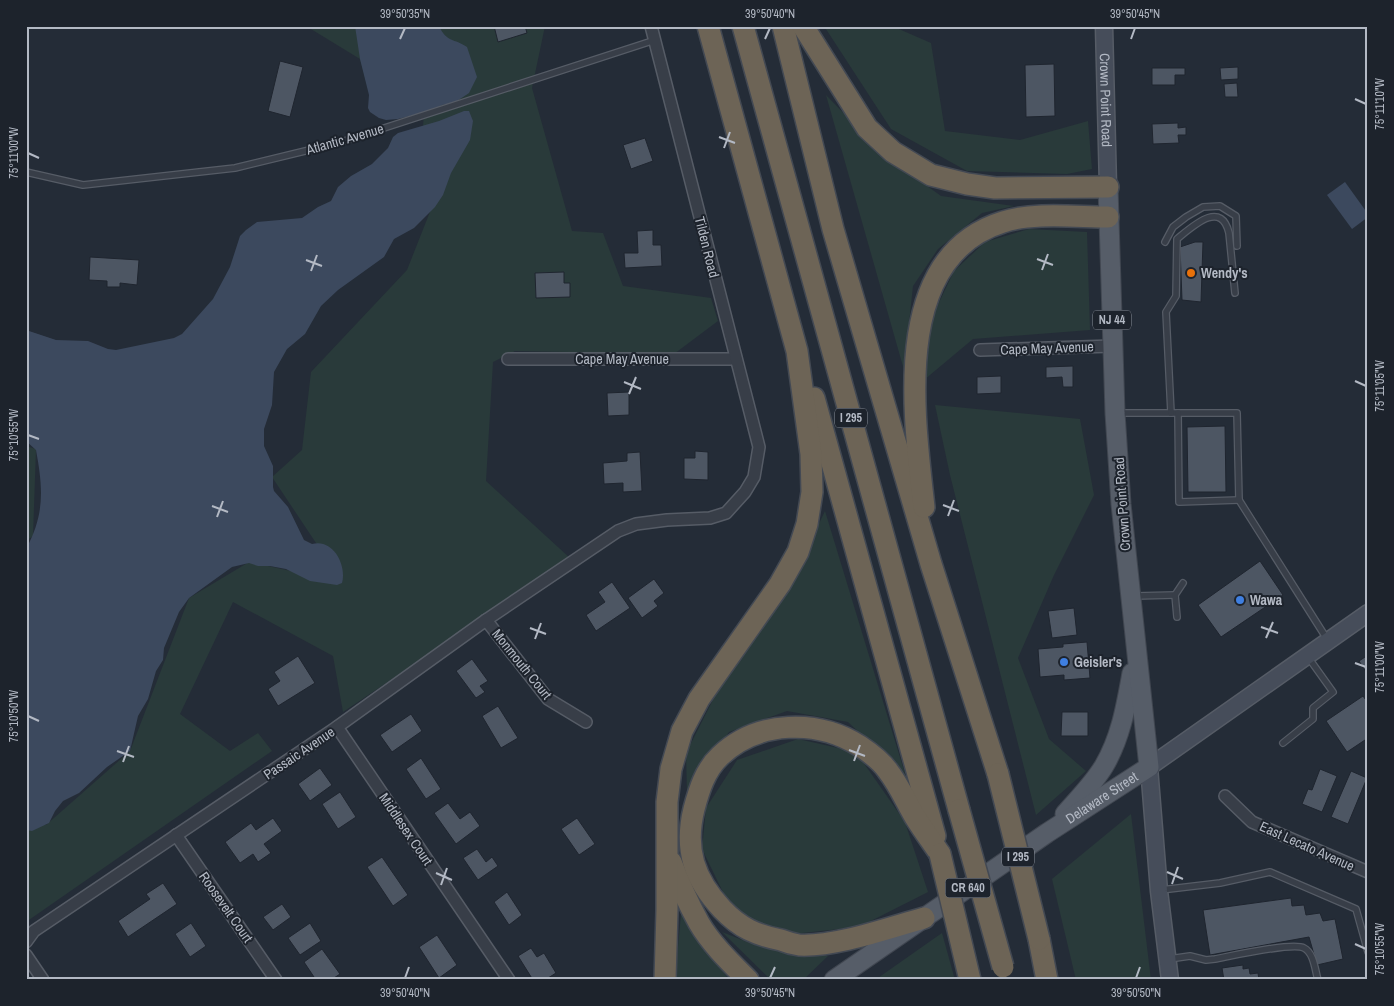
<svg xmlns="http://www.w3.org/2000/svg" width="1394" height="1006" font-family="'Archivo Narrow',sans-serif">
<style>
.green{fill:#293a3a}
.water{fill:#3c495e}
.building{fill:#4d5663;stroke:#1f252f}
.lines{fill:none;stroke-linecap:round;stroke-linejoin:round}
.lane-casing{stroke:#565c66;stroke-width:8}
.street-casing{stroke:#565c66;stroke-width:14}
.secondary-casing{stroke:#565c66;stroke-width:19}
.primary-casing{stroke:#414751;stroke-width:21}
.highway-casing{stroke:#434953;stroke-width:24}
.lane{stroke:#383e48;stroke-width:5.5}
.street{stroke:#383e48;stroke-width:11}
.secondary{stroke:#464d5a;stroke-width:16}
.primary{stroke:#565d68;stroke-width:19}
.highway{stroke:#6d6456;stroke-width:21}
.highway-bridge-casing{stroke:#434953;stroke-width:24;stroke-linecap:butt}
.highway-bridge{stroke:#6d6456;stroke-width:21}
.ticks{fill:none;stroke:#b3b9c4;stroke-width:2}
.food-dot{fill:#e8710a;stroke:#1d232c;stroke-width:2}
.shop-dot{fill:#3f7fe0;stroke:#1d232c;stroke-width:2}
.labels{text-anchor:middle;stroke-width:4;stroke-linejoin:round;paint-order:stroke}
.shield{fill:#1d232c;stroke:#868c96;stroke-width:1}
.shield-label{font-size:12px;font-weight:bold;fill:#b3b9c4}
.street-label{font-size:14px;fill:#b3b9c4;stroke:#1d232c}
.poi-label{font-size:14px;font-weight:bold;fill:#b3b9c4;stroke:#1d232c;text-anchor:start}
.neatline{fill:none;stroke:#b3b9c4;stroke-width:2}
.ticks-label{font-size:12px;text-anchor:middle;fill:#b3b9c4}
</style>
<rect width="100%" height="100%" fill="#242c37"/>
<g class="green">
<polygon points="306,26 545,26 532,88 572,231 603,233 623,286 711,298 718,321 674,354 515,351 493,362 486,481 571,559 343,712 333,656 233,602 180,714 230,751 258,733 272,751 26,922 26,825 46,825 130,751 189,598 249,562 342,582 272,477 302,450 311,372 407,270 469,113 422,137 424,115 375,115 360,59"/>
<polygon points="824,26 892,26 931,43 945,131 1020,140 1088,121 1092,169 1067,174 967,171 891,129"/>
<polygon points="826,95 884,155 941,196 1014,206 982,213 938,249 913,286 904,370"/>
<polygon points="1029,229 1087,232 1090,330 973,339 924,380 932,317 954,271 985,242"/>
<polygon points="935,405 1080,419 1094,495 1054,575 1018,658 1049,739 1086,771 1036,815 950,475"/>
<polygon points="26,446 36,449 33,536 26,541"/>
<polygon points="825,511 906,777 848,722 787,711 729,732 687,793 686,753 723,680 791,582"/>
<polygon points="798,739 856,752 905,822 928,892 859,927 793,934 734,915 702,849 706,808 737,760"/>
<polygon points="1131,814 1151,980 1076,980 1052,879"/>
<polygon points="681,914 727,977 729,980 675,980"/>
<polygon points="722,932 755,945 828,956 803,980 771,980"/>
<polygon points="942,933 955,980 875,980"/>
</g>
<g class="water">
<path d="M355,26H439C447,43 454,38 467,47L477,77L469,93L454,103L442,105L424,115H414L398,119L386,120L379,118L370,112L368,108L369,95L360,59Z"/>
<path d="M464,111H469L473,121L470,140L451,173L443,195L435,207L414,228L394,239L384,257L338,290L321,306L305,334L287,349L274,372L272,405L264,429V446L273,466V487L274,491L288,507L304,540L312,544C333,538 347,565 342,583L337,585L310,581L286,569L270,566H258L249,563L232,567L189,598L179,612L164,648L163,660L156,671L148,699L138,716L130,751L107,767L79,793L63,801L55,811L49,823L32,831L26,830V549C45,514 43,488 36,450L26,441V330L56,340L88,341L108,349L116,350L174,338L182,334L213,299L230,267L240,236L246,230L257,222L302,218L318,207L331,201L338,187L351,176L372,164L388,148L393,137L398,133L439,121Z"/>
<polygon points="1345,182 1368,214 1368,217 1352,229 1327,195"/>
</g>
<g class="building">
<polygon points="494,26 525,26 527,33 498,42"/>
<polygon points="280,61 303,67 290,117 268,111"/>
<polygon points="1054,64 1055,116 1026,117 1025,65"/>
<polygon points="1238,67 1238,79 1221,80 1220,68"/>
<polygon points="1152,68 1185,68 1185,75 1175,75 1175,85 1152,85"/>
<polygon points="1237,83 1238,97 1225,97 1224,84"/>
<polygon points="1178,123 1178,128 1186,127 1186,135 1178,135 1179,143 1153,144 1152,124"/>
<polygon points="645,138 653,161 631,169 623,145"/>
<polygon points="653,230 653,245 661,245 662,266 625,268 624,253 638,253 637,231"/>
<polygon points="1195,242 1203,242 1201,302 1182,300 1180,247"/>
<polygon points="90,257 139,260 137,285 120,283 120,287 107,287 107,281 89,280"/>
<polygon points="564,272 564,283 570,283 570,297 536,298 535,273"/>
<polygon points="1073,366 1073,387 1063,387 1062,377 1046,378 1046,367"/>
<polygon points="1001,376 1001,393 977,394 977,377"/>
<polygon points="629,392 629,415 608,416 607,393"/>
<polygon points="1225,426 1226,492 1188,492 1187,427"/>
<polygon points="695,451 708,452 708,480 684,479 684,458 695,458"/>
<polygon points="640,452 642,491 623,492 623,483 604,484 603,463 627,461 627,453"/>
<polygon points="1260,561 1283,595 1221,637 1198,605"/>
<polygon points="654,579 664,593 654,601 658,606 642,618 628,598"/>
<polygon points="612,582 630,608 596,631 586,615 605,602 598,592"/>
<polygon points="1074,608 1077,635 1052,638 1048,611"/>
<polygon points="1087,642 1090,678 1064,680 1064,675 1040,677 1038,649 1063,647 1063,644"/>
<polygon points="1368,655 1368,675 1359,661"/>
<polygon points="298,656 315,683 278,706 268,689 280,681 274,672"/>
<polygon points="472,659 488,681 480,686 485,692 476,698 456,671"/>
<polygon points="1363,696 1368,703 1368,738 1347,752 1326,721"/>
<polygon points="498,706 518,738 501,748 482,716"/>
<polygon points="1062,712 1088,712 1088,736 1061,736"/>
<polygon points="411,714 422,731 392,752 380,735"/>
<polygon points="421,758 441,789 426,799 406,769"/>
<polygon points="320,768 332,785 310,801 298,784"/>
<polygon points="1320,769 1337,776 1322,812 1302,804 1308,789 1312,790"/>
<polygon points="1351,771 1367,778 1348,824 1331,817"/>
<polygon points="340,792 356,817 338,829 322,804"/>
<polygon points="448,803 460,819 470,812 480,826 456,844 434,813"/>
<polygon points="273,818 282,831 264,844 271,853 258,862 253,854 240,863 225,842 251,823 256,830"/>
<polygon points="577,818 595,844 579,855 561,829"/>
<polygon points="477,849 486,862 492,857 498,866 478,880 463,858"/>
<polygon points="382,857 408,895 393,906 367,867"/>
<polygon points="163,883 177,904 128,937 118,921 150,899 146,894"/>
<polygon points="507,892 522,915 509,925 494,902"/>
<polygon points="1291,898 1292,906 1304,905 1306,915 1320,913 1323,921 1335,919 1343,959 1317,965 1309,937 1210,955 1203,910"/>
<polygon points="282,904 291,917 273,930 263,917"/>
<polygon points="191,923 206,946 190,957 175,934"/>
<polygon points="310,923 321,941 300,955 288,938"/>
<polygon points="437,935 457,965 439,978 419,947"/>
<polygon points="531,948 537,957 544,953 556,973 545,980 533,980 518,956"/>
<polygon points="322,949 340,974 331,980 316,980 304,962"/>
<polygon points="1243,965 1243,969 1249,968 1250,974 1258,973 1259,980 1224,980 1222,968"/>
</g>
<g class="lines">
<defs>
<g id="lane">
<polyline points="26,172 83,185 235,168 338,143 655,40"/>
<polyline points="1165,242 1173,227 1186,217 1203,207 1220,206 1236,216 1237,246"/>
<polyline points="1119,413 1237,413 1239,500 1327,639"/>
<path d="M1171,413L1166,312L1176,296L1177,239C1192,227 1221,199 1229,233L1235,293"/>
<polyline points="1178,413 1179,502 1239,500"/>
<polyline points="1135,596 1175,595"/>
<polyline points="1177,617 1175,595 1183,583"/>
<polyline points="1283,743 1313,719 1313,708 1333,692 1308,657"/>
<polyline points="1161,890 1220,883 1270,872 1356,909 1368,952"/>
<path d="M1169,959L1190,956L1206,960L1215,959C1231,956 1293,942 1304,948C1314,953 1315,970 1318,980"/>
</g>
<g id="street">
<polyline points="980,350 1113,346"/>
<polyline points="508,359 736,359"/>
<polyline points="486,620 548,699 586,722"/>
<polyline points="337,727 509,980"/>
<polyline points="1225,796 1252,822 1368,872"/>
<polyline points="176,835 276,980"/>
<polyline points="26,942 34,931 337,727 486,620 618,531 636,524 667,520 710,518 726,513 745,492 754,477 759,447 651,26"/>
<polyline points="26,955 43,980"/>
</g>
<g id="secondary">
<path id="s1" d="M1104,26L1108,187"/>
<polyline points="1170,980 1159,891 1149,767 1368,613"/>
</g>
<g id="primary">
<path d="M1065,814C1078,799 1094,783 1104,766C1121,737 1126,706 1132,673"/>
<path id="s2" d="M834,980L1047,833L1149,767L1121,504L1115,413L1108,187"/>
</g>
<g id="highway">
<polyline points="743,26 959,810"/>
<polyline points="783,26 833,229 931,564 998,774"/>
<polyline points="803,26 867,128 893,152 931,175 967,184 995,188 1108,187"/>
<polyline points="814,398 935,836"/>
<path d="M924,507C914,416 890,257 1003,222C1032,212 1077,217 1108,217"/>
<path d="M671,862C679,883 688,903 699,923C711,944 731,963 748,980"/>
<path d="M924,918C888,928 835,947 799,945C793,944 786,942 781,940C756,935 740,928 722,909C694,879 684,849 694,809C699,790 705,770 720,756C758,720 818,719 860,746C869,752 882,762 888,771C899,785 906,802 915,817C923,830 932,842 940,854"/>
<polyline points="1039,939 1047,980"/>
<polyline points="665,980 667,910 667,802 671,769 682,731 699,699 780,584 798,552 807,524 812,492 811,454 797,351 708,26"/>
</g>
</defs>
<use href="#lane" class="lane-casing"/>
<use href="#street" class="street-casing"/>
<use href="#secondary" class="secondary-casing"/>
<use href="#primary" class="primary-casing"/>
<use href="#highway" class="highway-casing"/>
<use href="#lane" class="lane"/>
<use href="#street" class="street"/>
<use href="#secondary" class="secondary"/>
<use href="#primary" class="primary"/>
<use href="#highway" class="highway"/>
<defs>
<g id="highway-bridge">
<polyline points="998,774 1039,939"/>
<polyline points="959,810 1003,967"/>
<polyline points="940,854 970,980"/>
</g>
</defs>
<use href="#highway-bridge" class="highway-bridge-casing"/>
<use href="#highway-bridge" class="highway-bridge"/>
</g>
<path class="ticks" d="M400,39L405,28M765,39L770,28M1131,39L1135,28M1355,99L1366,104M719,137L735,143M724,148L730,132M28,153L39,158M1037,259L1053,265M306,260L322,266M1042,270L1048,254M311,271L317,255M1355,381L1366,386M624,382L641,389M629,394L636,377M28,435L39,439M943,505L959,511M212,506L228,512M948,516L954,500M217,517L223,501M1261,627L1278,633M530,628L546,634M1266,638L1273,622M535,639L541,623M1355,663L1366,667M28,716L39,721M849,750L865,756M117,751L134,757M854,761L860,745M123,762L129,746M1167,872L1183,879M436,873L452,880M1172,884L1178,867M441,885L447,868M1355,944L1366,949M405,978L409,967M770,978L775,967M1136,978L1140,967"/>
<circle class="food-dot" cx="1191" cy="273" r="5"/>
<g class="shop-dot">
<circle cx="1240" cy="600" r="5"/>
<circle cx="1064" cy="662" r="5"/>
</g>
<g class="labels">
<g class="shield">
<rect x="1093" y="310.5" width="38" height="19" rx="4"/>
<rect x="835" y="408.5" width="32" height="19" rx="4"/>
<rect x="1002" y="847.5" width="32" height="19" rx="4"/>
<rect x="945.5" y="878.5" width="45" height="19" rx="4"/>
</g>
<g class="shield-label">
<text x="1112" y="324">NJ 44</text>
<text x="851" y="422">I 295</text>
<text x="1018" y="861">I 295</text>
<text x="968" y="892">CR 640</text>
</g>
<g class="street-label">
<text dy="5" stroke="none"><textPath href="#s1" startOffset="74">Crown Point Road</textPath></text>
<text transform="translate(345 139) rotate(-16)" y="5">Atlantic Avenue</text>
<text transform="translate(707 247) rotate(76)" y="5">Tilden Road</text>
<text transform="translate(1047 348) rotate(-2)" y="5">Cape May Avenue</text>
<text x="622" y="364">Cape May Avenue</text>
<text transform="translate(1122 504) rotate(-94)" y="5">Crown Point Road</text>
<text transform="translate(522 664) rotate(51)" y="5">Monmouth Court</text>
<text transform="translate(299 753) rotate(-34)" y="5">Passaic Avenue</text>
<text dy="5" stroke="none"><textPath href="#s2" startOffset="324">Delaware Street</textPath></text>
<text transform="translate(406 829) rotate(56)" y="5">Middlesex Court</text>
<text transform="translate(1307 846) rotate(24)" y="5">East Lecato Avenue</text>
<text transform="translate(226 907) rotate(55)" y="5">Roosevelt Court</text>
</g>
<g class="poi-label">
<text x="1201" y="278">Wendy's</text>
<text x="1250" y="605">Wawa</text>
<text x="1074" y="667">Geisler's</text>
</g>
</g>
<rect width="1394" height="1006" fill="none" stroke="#1d232c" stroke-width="55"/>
<rect x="28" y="28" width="1338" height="950" class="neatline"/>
<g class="ticks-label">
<text x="405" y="18">39°50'35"N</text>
<text x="770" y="18">39°50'40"N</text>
<text x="1135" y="18">39°50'45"N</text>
<text transform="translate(1380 104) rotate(-90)" y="4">75°11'10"W</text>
<text transform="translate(14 153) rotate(-90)" y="4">75°11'00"W</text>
<text transform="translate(1380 386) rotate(-90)" y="4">75°11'05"W</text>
<text transform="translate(14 435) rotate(-90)" y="4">75°10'55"W</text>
<text transform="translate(1380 667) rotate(-90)" y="4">75°11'00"W</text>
<text transform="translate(14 716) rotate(-90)" y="4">75°10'50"W</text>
<text transform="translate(1380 949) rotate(-90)" y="4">75°10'55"W</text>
<text x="405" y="997">39°50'40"N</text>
<text x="770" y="997">39°50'45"N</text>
<text x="1136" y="997">39°50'50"N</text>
</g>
</svg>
